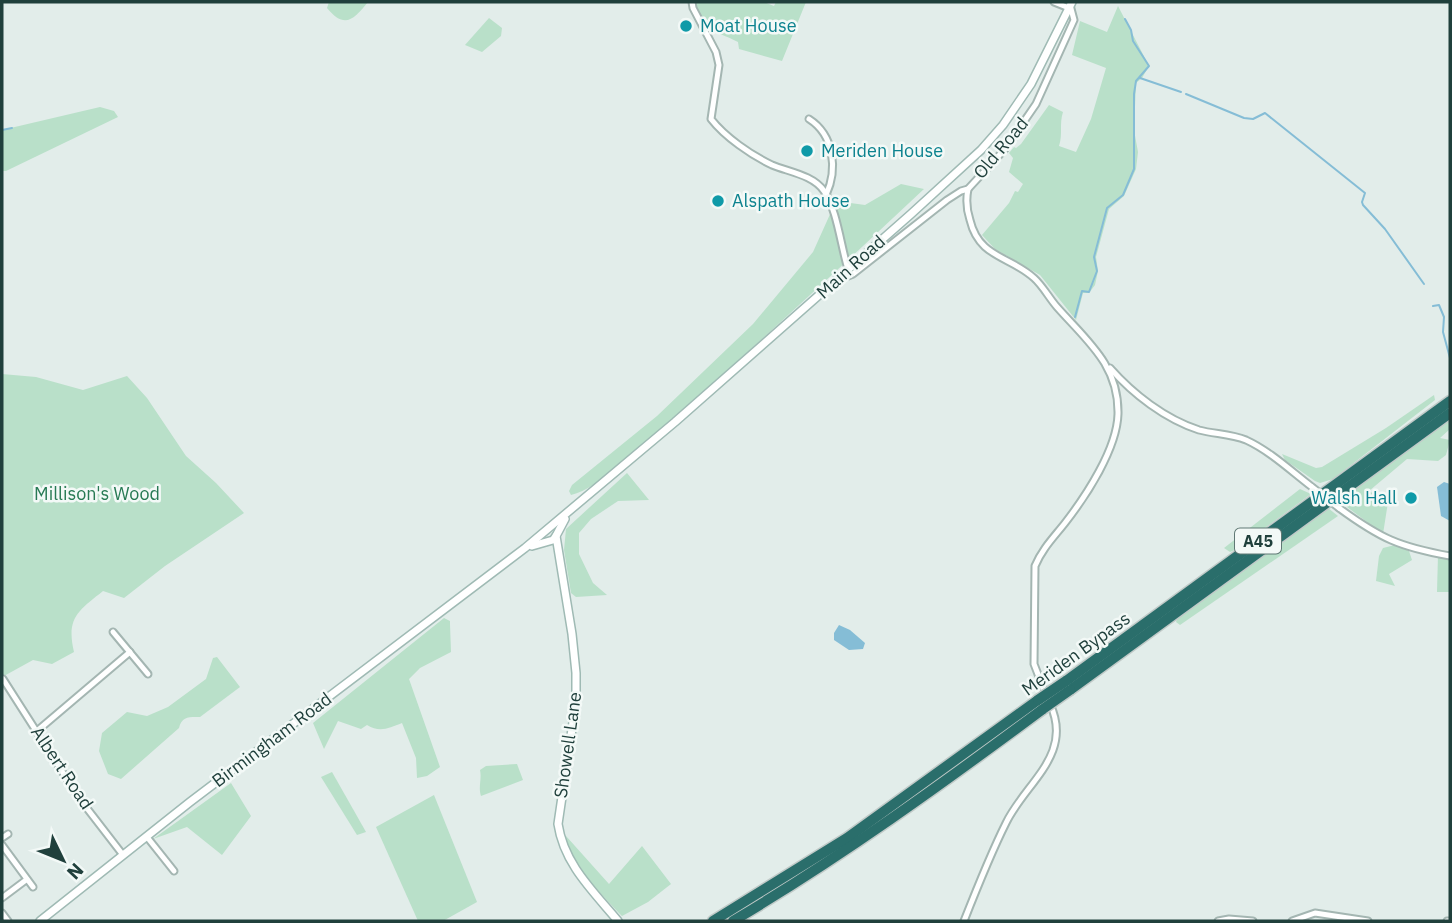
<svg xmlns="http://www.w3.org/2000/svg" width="1452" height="923" font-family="'IBM Plex Sans',sans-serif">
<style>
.green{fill:#b9e0c9}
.water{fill:#85bdd6}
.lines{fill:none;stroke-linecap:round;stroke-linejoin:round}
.stream{stroke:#85bdd6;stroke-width:2}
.street-casing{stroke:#a4b6b2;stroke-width:9}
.secondary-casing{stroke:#9fbab4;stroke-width:10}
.highway-casing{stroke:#c1cac8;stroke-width:13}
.street{stroke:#fff;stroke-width:5}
.secondary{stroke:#fff;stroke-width:7}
.highway{stroke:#2a6e6b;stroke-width:10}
.street-bridge-casing{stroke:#a4b6b2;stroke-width:9;stroke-linecap:butt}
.highway-bridge-casing{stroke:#c1cac8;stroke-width:13;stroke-linecap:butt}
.street-bridge{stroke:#fff;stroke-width:5}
.highway-bridge{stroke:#2a6e6b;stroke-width:10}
.culture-dot{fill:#0f9aa8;stroke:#f3f9f7;stroke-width:2.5}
.labels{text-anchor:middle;stroke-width:5;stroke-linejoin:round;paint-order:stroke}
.shield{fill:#f3f9f7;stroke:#5f7874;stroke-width:2}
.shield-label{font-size:16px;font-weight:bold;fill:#20403c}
.culture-label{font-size:18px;fill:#0d838f;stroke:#f3f9f7;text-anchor:start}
.street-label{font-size:18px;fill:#20403c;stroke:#f3f9f7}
.park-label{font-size:18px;fill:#277a54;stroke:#f3f9f7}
</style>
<rect width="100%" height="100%" fill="#e2edea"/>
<g class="green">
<path d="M329,2H368C354,19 345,30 327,8Z"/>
<path d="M695,2H764L774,6L776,2H806L782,61L739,49L738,42C715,30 702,33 695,2Z"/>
<path d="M1118,6L1149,66L1142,78L1136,83L1134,130L1138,152L1136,169L1124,196L1109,209L1096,257L1098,271L1095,285L1089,293H1083L1076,320L1040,275L995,249L982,235L1009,203L1015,191L1018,192L1023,184L1009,172L1013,158L1009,153L1014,147L1016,148L1021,144L1049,105L1063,112C1059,124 1063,134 1059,146L1076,152L1091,119L1106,68L1072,55L1080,21L1107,32Z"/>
<polygon points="489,18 502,28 501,36 482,52 465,45"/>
<polygon points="100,107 114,111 118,117 6,171 2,171 2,130"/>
<path d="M901,184L924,189C841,267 758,344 672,419C648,441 601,488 571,495L569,491L572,485L657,416L753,324L813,252L836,201L865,205Z"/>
<path d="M2,374L36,377L83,390L127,376L147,398L186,456L216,483L244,513L165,566L124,598L103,591C78,611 66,618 74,652L52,664L33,660L4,676L2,675Z"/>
<polygon points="1434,395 1435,400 1333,479 1320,483 1315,481 1285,460 1282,454 1316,468 1322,467 1386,428"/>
<polygon points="1450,418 1450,429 1440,438 1450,440 1446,455 1438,461 1407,459 1369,491 1388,502 1383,534 1347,507 1340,498"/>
<polygon points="627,473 649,500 618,501 591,519 579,533 579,554 593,583 607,595 576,597 571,593 564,550 566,529"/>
<polygon points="1300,489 1311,494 1235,550 1230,552 1224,548"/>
<polygon points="1328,508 1338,516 1180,625 1176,622 1178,616"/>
<polygon points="1395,545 1409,551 1412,560 1389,574 1395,586 1376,581 1379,556 1383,548"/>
<polygon points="1438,555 1450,557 1450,592 1437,592"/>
<path d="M444,618L450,621V624L451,652L420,668L409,679L440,767L427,776L417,778L416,758L402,723C389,728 380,733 367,725L361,729L338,721L324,749L313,723Z"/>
<path d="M217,657L240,687L200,717C189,717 182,716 179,728L121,779L108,774L99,751L102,733L127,712L147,716L168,707L206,679L213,658Z"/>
<path d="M517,764L523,780L481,796C478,787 482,779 480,770L486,766Z"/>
<polygon points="332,772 366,832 357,835 321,777"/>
<polygon points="231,783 251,816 222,855 187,827 153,839"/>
<polygon points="434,795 477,902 443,921 418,921 376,827"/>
<path d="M566,836L609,884L642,846L671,884L648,902L622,916C605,898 567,861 566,836Z"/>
</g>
<g class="water">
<polygon points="1444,482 1450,484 1450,521 1441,516 1437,487"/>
<polygon points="839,625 850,630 865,643 863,649 849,650 834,640 834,633"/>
</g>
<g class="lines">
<g class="stream">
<polyline points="1140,78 1181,92"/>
<polyline points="1186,94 1244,118 1253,119 1265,113 1365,193 1362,202 1363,205 1385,229 1424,284"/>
<polyline points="2,130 12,128"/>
<polyline points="1433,306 1439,305 1444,317 1443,332 1450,358"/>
<polyline points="1075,317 1082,291 1089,292 1097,271 1094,257 1107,208 1123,195 1134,169 1134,94 1136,81 1149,66 1133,41 1131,30 1125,19"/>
</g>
<defs>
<g id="street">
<path d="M692,2L693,8L716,52L719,65L711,119C725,137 751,155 772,165C789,172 813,175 824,191C837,209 841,247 848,269"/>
<polyline points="1054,2 1069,8"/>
<path d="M809,119C834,135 838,169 826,195"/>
<path d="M968,189C966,199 967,211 970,220C979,258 1010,256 1034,278C1043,286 1049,298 1057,307C1087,341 1119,365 1118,414C1117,449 1086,496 1065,523C1054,537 1042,549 1035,566L1034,664L1046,695"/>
<polyline points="844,273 848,276 853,274 947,200 961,191 968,189 1005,149 1036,104 1074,20 1070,5"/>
<path d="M1110,368C1133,394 1165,419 1199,430C1214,434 1231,434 1246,440C1270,451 1291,471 1312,487"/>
<path d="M1339,508C1380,538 1399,547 1450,556"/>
<polyline points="113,632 148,674"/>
<polyline points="3,679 79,798 123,855"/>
<polyline points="37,731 130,652"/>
<polyline points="147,837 174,871"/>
<polyline points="2,838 8,834"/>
<polyline points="2,845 33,887"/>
<polyline points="2,898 26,880"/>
<polyline points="2,913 8,921"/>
<path d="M964,921C977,888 990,855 1006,823C1025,783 1074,755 1050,704"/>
<polyline points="1218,921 1229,919 1253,921"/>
<polyline points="1292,921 1315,913 1368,921"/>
<polyline points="1447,921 1450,921"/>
</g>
<g id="secondary">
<path d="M565,519L556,536L572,634L576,673V702L558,824C564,864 593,891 618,921"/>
<polyline points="532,546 553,540 556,536"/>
<polyline points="40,921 190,802 525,548 675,422 911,214 981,150 1003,125 1031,84 1072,2"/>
</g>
<g id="highway">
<polyline points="1066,681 1450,401"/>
<polyline points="1070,690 1450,413"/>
<polyline points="713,921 847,838 1038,700"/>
<path d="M733,921C841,857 942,784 1043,709"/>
</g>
</defs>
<use href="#street" class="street-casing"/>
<use href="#secondary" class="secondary-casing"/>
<use href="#highway" class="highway-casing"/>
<use href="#street" class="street"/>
<use href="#secondary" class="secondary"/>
<use href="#highway" class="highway"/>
<defs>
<polyline id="street-bridge" points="1312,487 1339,508"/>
<g id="highway-bridge">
<polyline points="1038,700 1066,681"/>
<polyline points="1043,709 1070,690"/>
</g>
</defs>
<use href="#street-bridge" class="street-bridge-casing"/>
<use href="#highway-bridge" class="highway-bridge-casing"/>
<use href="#street-bridge" class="street-bridge"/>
<use href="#highway-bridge" class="highway-bridge"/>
</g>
<g class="culture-dot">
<circle cx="686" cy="26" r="7"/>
<circle cx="807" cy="151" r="7"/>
<circle cx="718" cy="201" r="7"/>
<circle cx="1411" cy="498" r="7"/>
</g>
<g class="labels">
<rect class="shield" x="1235" y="528.5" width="46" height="25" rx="5"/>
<g class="shield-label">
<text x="1258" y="547">A45</text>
</g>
<g class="culture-label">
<text x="700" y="32">Moat House</text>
<text x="821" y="157">Meriden House</text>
<text x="732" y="207">Alspath House</text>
<text x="1397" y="504" text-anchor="end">Walsh Hall</text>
</g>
<g class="street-label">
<text transform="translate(1001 148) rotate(-50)" y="6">Old Road</text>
<text transform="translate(851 267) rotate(-42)" y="6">Main Road</text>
<text transform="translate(1076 654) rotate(-36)" y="6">Meriden Bypass</text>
<text transform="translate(272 740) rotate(-37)" y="6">Birmingham Road</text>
<text transform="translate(568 745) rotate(-82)" y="6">Showell Lane</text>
<text transform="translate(62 768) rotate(56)" y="6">Albert Road</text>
</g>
<g class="park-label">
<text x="97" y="500">Millison's Wood</text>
</g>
</g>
<rect width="1452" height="923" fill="none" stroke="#20403c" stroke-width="7"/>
<g transform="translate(63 860) rotate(133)" stroke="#f3f9f7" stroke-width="5" paint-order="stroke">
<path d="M0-5L12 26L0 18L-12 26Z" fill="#20403c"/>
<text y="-10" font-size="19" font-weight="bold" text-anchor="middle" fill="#20403c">N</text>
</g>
</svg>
